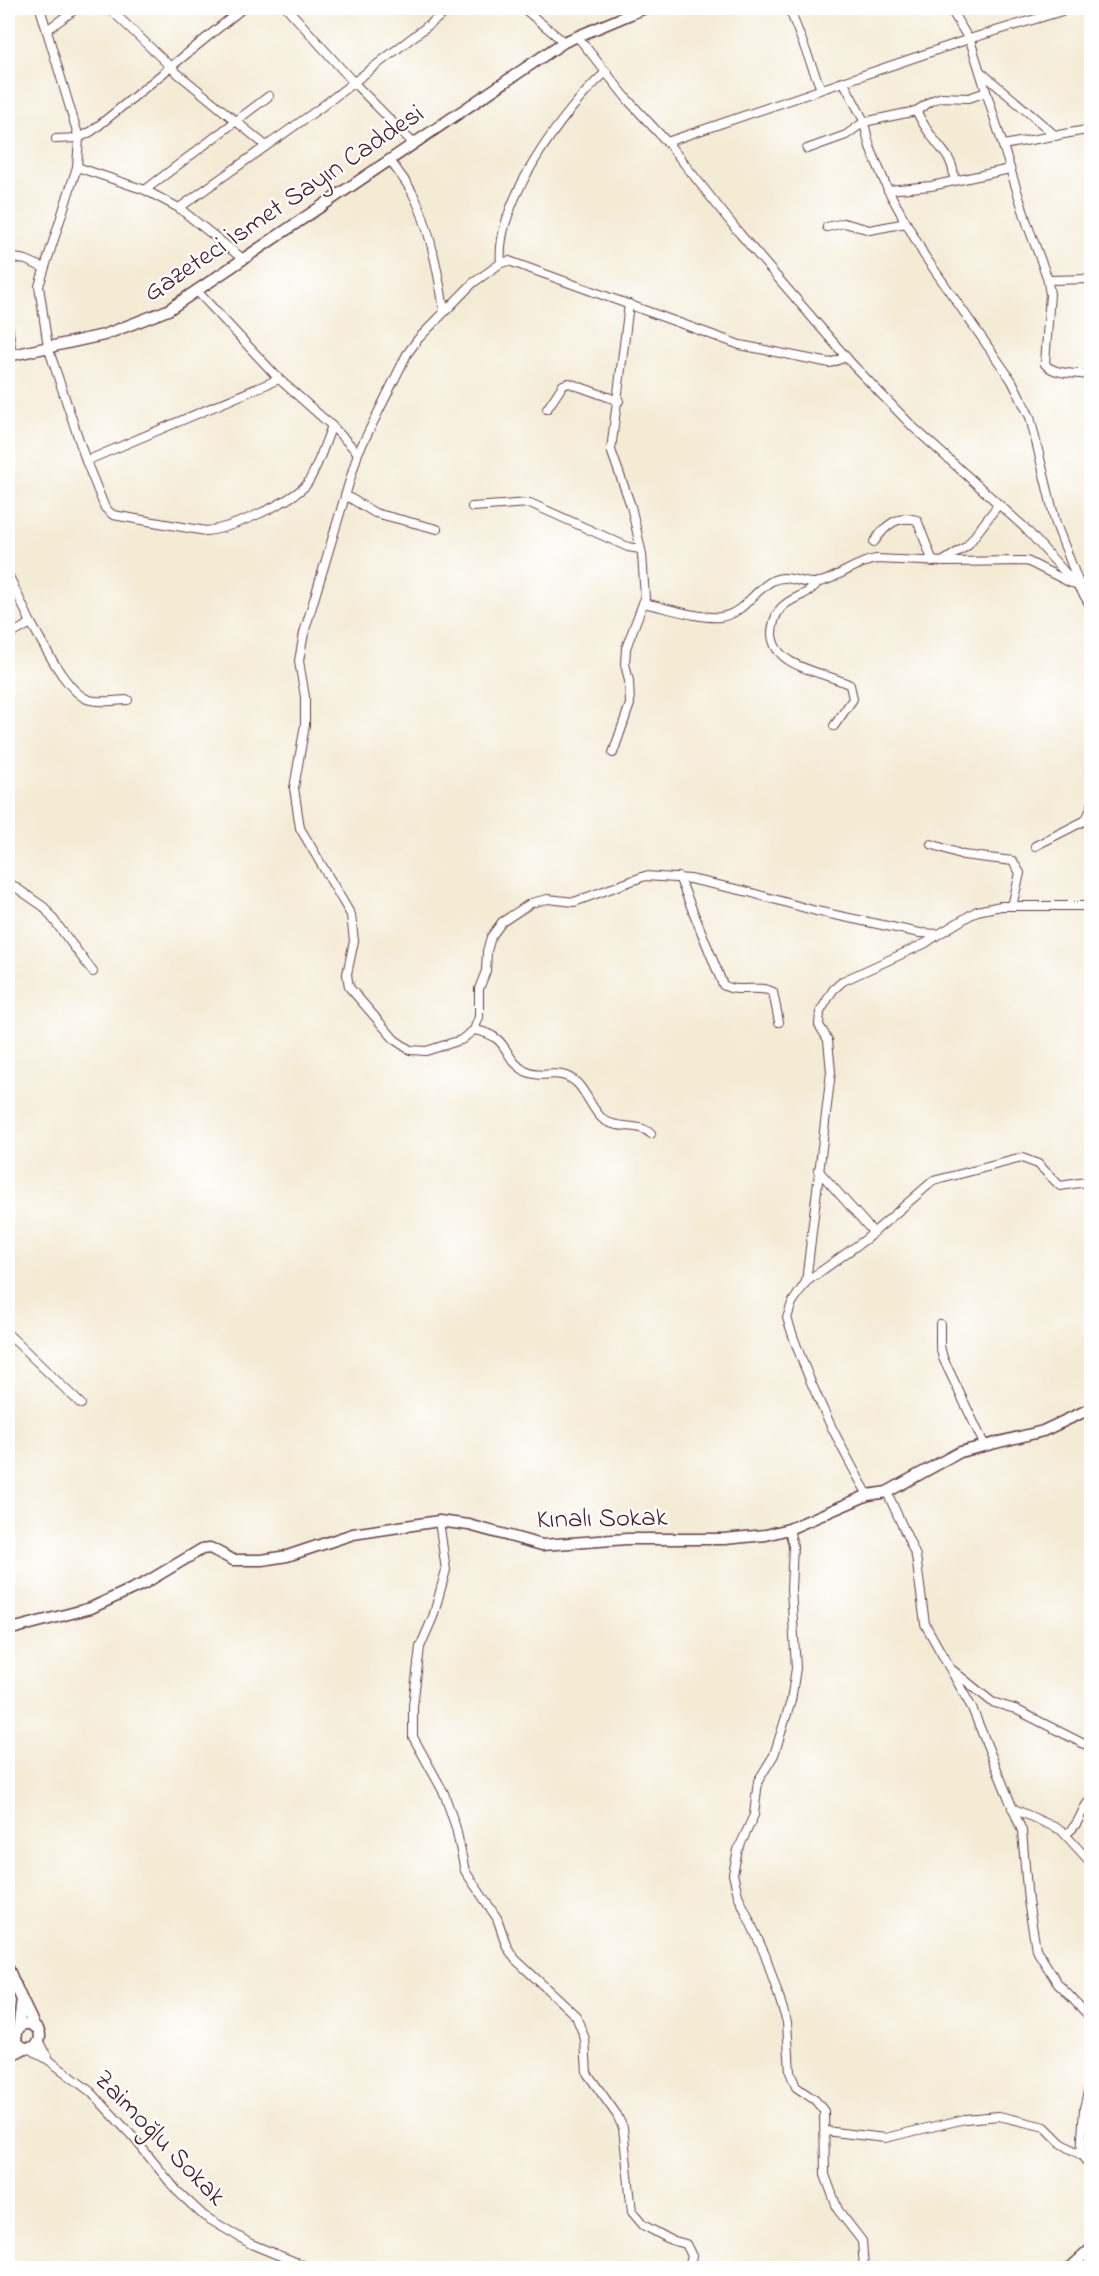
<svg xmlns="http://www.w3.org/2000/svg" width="1099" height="2276" font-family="'Indie Flower',sans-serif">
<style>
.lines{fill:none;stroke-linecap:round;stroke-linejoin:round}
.minor-casing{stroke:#643e44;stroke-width:10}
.tertiary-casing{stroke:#643e44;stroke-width:13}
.minor{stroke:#fff;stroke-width:8}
.tertiary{stroke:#fff;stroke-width:10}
.labels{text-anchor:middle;stroke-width:4.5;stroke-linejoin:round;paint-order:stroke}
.street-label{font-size:27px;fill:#4a1f2b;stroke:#fff}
</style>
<rect width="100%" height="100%" fill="#fff"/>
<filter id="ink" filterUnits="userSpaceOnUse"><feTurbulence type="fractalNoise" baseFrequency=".0167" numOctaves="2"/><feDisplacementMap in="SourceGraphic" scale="12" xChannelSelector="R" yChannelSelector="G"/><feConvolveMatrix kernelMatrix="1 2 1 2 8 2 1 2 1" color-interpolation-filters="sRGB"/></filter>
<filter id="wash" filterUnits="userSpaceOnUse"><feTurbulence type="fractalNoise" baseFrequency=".008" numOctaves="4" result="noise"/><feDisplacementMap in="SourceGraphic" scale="24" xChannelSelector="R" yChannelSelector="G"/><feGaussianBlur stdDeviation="1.35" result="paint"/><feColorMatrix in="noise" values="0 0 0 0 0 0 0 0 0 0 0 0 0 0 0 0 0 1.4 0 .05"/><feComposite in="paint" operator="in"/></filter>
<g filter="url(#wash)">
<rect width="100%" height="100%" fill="#f4ebd5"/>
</g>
<g filter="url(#ink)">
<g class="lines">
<defs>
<g id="minor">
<path d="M40,8L79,138L77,167L39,286L48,347L86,461L105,508L113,515L206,531C230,529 289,503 306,485C316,473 325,442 332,426"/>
<polyline points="109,8 176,72 265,145"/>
<polyline points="287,8 354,83 413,143"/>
<polyline points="523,8 564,42"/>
<polyline points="789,8 821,89"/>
<path d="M950,8L971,43L1028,226L1047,277L1050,294L1045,364C1054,375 1077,373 1092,375"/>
<polyline points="47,30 77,8"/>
<polyline points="577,36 628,100 667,142 740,234 853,365 913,427 1024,527 1081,590 1092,609"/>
<polyline points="981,72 1056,136"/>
<polyline points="843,81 863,119 870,147 888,190 924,255 1012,381 1030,417 1056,524 1080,586"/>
<path d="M916,111C921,119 925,128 931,135C942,152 954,158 954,180"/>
<polyline points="56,139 79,138 92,131 243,8"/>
<polyline points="667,142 969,39 1072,8"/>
<polyline points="1003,145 1092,129"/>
<polyline points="807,149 846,135 864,122 916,111 933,100 942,97 969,98 986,92"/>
<path d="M390,160C397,171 407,182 413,194C429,224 439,277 444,310"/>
<polyline points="77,167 145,190 179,208 243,259"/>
<polyline points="145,190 269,96"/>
<polyline points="888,190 931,186 1010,169"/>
<polyline points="179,208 320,108 451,8"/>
<polyline points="827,227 844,223 870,230 906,223"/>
<polyline points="8,257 26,260 44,268"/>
<path d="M501,263C495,204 563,110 606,72"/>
<polyline points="8,278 11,257"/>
<polyline points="1048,280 1092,279"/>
<polyline points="197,291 279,379 332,426 358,453 304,633 299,661 305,697 305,725 294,788 300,828 351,915 354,941 347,974 349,987 395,1040 410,1050 426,1051 461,1040 474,1030 479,1017 479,989 486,971 487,951 491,937 502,922 531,903 548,899 574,902 645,876 690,879 745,891 816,911 920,933 939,934 977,911 1001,906 1092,906"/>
<polyline points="8,324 12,355"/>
<polyline points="547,409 563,385 569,383 619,401"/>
<polyline points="358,453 407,354 418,339 473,283 501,263 509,261 740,345 830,363 846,357"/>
<polyline points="86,461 279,379"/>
<polyline points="345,495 375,513 437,529"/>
<polyline points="472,507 530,503 628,547 640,549"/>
<path d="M874,542C885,526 896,515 917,520L933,562"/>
<polyline points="942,562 967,546 998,505"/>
<polyline points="8,574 31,623 8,636"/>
<path d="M818,582C809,596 792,596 781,608C775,615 772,626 772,634C774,669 827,672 850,685L853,699L834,726"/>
<path d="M643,603C665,607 699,619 720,617C744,614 753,591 772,581C786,573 798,583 812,583C832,583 854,562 876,559L946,562L1027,561L1071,583"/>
<path d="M31,623C43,643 67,694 90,700C102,703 116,700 128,700"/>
<polyline points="613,753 630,704 629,681 625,664 626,648 645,598 642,554 631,506 611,450 629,304"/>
<polyline points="1092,805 1086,820 1092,829"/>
<polyline points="931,844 963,855 1013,861 1020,873 1012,906"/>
<polyline points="1035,846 1086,820"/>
<path d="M679,877L723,985C738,994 758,984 773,992L779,1022"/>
<polyline points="8,882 44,907 93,972"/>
<path d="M474,1030C511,1036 502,1058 525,1071C544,1081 558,1066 577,1083C588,1094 592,1111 604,1120C618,1130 639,1122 651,1134"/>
<polyline points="818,1170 873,1232"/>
<polyline points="806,1282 831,1072 828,1040 819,1025 820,1012 833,990 843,981 926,943 939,934"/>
<polyline points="940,1324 940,1346 943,1358 984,1444"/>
<polyline points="8,1334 81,1404"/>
<polyline points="887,1492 916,1556 925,1624 972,1708 1022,1831 1028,1901 1036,1949 1058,1984 1092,2019"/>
<path d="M868,1495C835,1438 807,1381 787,1318L792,1303L806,1282L866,1239L933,1181L1022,1158L1038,1164L1060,1186L1092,1181"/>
<polyline points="439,1521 446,1570 433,1617 420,1647 413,1706 413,1737 444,1793 456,1828 465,1871 497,1918 507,1947 515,1959 576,2016 585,2039 587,2073 617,2115 623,2128 632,2212 643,2225 671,2240 686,2244 692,2256 688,2268"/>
<polyline points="789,1529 793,1546 791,1589 796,1668 791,1701 774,1755 758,1781 754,1815 738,1850 733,1874 738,1895 766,1957 787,2022 790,2072 796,2087 815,2100 824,2111 825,2175 838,2210 862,2241 864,2268"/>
<polyline points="950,1668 992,1702 1015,1709 1092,1748"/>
<polyline points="1012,1808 1061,1830 1092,1864"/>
<path d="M1066,1834C1082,1823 1079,1810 1092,1798"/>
<polyline points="29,2048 50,2061 39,2040"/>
<polyline points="50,2061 91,2092 133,2137 177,2191 204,2216 251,2244 310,2268"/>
<polyline points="1092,2076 1084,2108 1081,2155 1092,2168"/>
<polyline points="825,2131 885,2138 965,2119 999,2116 1045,2127 1061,2143 1081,2155"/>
</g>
<g id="tertiary">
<polyline points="8,356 104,335 168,310 564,42 645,8"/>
<polyline points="8,1630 91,1608 145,1583 202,1549 210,1548 233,1560 262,1560 287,1556 353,1534 439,1521 469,1525 542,1545 627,1539 724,1539 766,1535 789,1529 868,1495 887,1492 960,1452 1043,1431 1092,1408"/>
<polyline points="8,1968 22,2000"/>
<circle cx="28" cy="2036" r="12"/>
<polyline points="18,2030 22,2000 35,2027"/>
<polyline points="8,2047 17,2034"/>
<polyline points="8,2057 25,2048"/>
<polyline points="1070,2268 1092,2248"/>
</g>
</defs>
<use href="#minor" class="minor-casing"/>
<use href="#tertiary" class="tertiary-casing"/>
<use href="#minor" class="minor"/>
<use href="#tertiary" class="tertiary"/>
</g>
</g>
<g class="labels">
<g class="street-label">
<text transform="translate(283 202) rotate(-34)" y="9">Gazeteci İsmet Sayın Caddesi</text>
<text transform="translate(602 1517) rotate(-1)" y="9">Kınalı Sokak</text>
<text transform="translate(161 2137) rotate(46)" y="9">Zaimoğlu Sokak</text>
</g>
</g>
<rect width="1099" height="2276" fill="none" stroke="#fff" stroke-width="30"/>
</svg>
